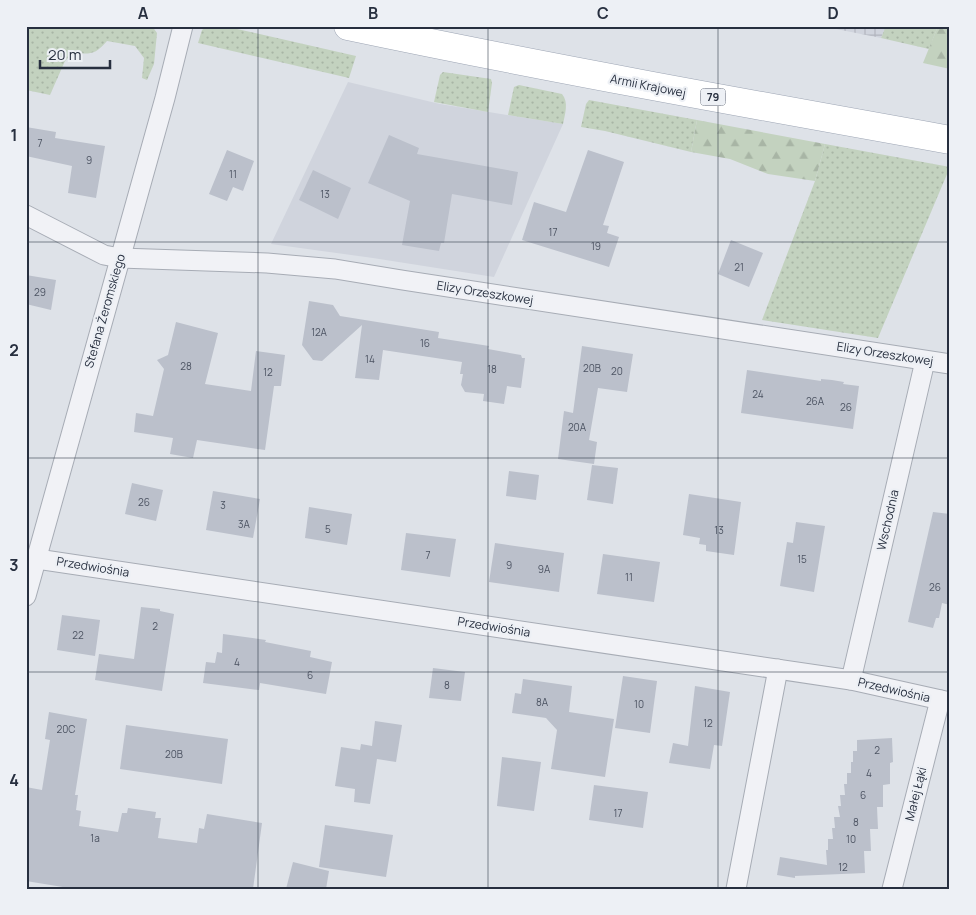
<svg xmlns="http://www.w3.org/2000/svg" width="976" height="915" font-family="Manrope,sans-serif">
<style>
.built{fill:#d0d4dd}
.industrial{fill:url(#industrial-grid)}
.grass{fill:url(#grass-dots)}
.forest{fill:url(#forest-firs)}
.building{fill:#bbc0cb}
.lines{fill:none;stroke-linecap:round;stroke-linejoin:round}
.minor-casing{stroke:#a7acb5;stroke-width:21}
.primary-casing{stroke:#9da5b4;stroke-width:29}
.minor{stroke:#f1f2f6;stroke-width:19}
.primary{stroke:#fff;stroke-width:28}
.grid{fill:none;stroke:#272f3f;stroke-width:1;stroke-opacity:0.55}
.labels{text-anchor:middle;stroke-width:4.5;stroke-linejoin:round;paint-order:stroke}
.number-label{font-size:10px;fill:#4c5362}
.shield{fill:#edf0f5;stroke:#626976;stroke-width:1}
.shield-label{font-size:11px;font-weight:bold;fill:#272f3f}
.street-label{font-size:12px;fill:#272f3f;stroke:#edf0f5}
.neatline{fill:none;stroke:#272f3f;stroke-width:2}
.grid-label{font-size:16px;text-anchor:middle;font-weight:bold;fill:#272f3f}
</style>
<defs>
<pattern id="industrial-grid" width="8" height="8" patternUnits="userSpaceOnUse" patternTransform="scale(1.25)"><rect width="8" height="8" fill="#d0d4dd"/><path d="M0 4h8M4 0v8" fill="none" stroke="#b3b6bf"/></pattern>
<pattern id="grass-dots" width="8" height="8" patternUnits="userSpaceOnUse" patternTransform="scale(1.25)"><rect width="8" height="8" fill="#c3d2bf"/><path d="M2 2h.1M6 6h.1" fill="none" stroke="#a8b5a5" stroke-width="1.8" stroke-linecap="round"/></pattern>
<pattern id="forest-firs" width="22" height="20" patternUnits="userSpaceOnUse" patternTransform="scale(1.25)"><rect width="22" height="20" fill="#c3d2bf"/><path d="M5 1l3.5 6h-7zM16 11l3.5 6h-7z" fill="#a8b5a5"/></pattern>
</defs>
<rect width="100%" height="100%" fill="#dee2e8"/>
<polygon class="built" points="348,82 440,104 563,124 494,277 373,258 271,244"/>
<polygon class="industrial" points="821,26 886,26 881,38"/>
<g class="grass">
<path d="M26,26H81L92,29L93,26H152L157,33L154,64L147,80L142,78L144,58L135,46L107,41C95,55 91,54 73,53L65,61L50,95L26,90Z"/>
<polygon points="208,26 224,26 356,56 349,78 198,43 202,30"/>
<polygon points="886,26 938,26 929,49 881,38"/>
<polygon points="443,72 491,79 492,83 488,112 434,102 440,75"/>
<path d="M519,85L562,94C569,102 565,114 563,124L508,115L514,87Z"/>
<polygon points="589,100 697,120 691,152 605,131 581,127 586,104"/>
<polygon points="825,144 950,167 878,338 762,320 815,181"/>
</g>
<g class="forest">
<polygon points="938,26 950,26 950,69 923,63"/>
<polygon points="697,120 825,144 815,181 768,174 730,159 691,152"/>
</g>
<g class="building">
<polygon points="26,127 56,132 55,138 105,146 96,198 68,193 72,166 26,156"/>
<polygon points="389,135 419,148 417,154 518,172 512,205 452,194 444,243 441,243 439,251 402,245 410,201 368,183"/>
<polygon points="227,150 254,161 243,191 233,187 227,201 209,194"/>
<polygon points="588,150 624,162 603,225 609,226 607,233 619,237 609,267 522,240 534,202 566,212"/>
<polygon points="313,170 351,188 338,219 299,200"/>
<polygon points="731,240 763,253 749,287 718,274"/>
<polygon points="26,275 56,280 51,310 26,304"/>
<polygon points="309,301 333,305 340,316 439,332 438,338 489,346 488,349 521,355 522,358 525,358 521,388 507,386 504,404 483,401 484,394 465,392 461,385 463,374 460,374 462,362 383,350 379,380 355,378 362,325 322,361 313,360 302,345"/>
<polygon points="176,322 218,333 205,384 251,391 256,351 285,355 281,386 274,386 265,450 197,440 193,458 170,454 173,438 134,432 136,413 153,416 164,369 157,360 168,355"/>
<polygon points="582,346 633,354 627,392 598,388 589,440 597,442 594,464 558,459 564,411 573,413"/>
<polygon points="747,370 821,381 821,379 832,380 844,382 843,384 859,386 853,429 741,413"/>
<polygon points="592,465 618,468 613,504 587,500"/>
<polygon points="509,471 539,475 536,500 506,496"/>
<polygon points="132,483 163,490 156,521 125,514"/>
<polygon points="213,491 260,499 253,538 206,530"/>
<polygon points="689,494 741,502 734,555 706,551 706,545 699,544 700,538 683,535"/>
<polygon points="309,507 352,514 347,545 305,538"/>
<polygon points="933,512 950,514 950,605 942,603 939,618 936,618 933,628 908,622"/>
<polygon points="796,522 825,526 814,592 780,586 787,542 793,543"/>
<polygon points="406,533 456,539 450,577 401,570"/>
<polygon points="495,543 564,553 559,592 489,582"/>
<polygon points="603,554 660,562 654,602 597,594"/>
<polygon points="141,607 160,609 160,611 174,614 162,691 95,680 99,654 134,659"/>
<polygon points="62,615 100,620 95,656 57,650"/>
<polygon points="223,634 266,640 265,642 311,651 310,657 332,662 326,694 260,683 259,690 203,683 206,662 215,663 217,652 222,653"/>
<polygon points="433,668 465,672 461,701 429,698"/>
<polygon points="623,676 657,681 650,733 615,728"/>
<polygon points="523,679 572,686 569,712 614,719 605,777 551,769 557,730 546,718 512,713 515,693 521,694"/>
<polygon points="695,686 730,692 722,746 714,745 710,769 669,763 673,743 688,746"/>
<polygon points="49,712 87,719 75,795 78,795 76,810 81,811 79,826 118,832 122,813 127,813 128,808 156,812 155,818 161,818 158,838 197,843 199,828 204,829 207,814 262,823 253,889 75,889 26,881 26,787 42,790 50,740 45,739"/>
<polygon points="375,721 402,725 396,762 377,759 370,804 354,802 355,789 335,786 341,747 360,750 361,744 372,746"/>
<polygon points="126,725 228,739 222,784 120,769"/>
<polygon points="892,738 893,762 890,763 890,784 883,785 883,807 877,807 878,829 870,829 871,851 864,851 865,873 795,876 795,878 777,875 780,857 827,865 826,850 828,850 828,839 833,839 832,828 835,828 834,817 840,817 838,806 841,806 840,795 845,795 844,784 847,784 847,773 851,773 851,762 853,762 853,751 857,751 857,740"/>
<polygon points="502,757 541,762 534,811 497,806"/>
<polygon points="594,785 648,792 643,828 589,820"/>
<polygon points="325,825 393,835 386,877 319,867"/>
<polygon points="293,862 329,871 326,889 286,889"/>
</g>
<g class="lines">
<defs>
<g id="minor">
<polyline points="26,215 104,255 120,258 267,263 335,269 402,280 950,364"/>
<polyline points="37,559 851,680 950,702"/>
<polyline points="26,596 165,98 183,26"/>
<polyline points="851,680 925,361"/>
<polyline points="736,889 778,669"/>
<polyline points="892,889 940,700"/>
</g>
<path id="primary" d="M348,26C548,68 749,104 950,140"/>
</defs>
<use href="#minor" class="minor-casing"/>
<use href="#primary" class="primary-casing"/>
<use href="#minor" class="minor"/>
<use href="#primary" class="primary"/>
</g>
<path class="grid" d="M258,26V889M488,26V889M718,26V889M26,242H950M26,458H950M26,672H950"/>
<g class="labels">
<g class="number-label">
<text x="40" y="147">7</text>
<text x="89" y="164">9</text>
<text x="233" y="178">11</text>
<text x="325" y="198">13</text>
<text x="553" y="236">17</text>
<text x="596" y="250">19</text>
<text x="739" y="271">21</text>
<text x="40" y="296">29</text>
<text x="319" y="336">12A</text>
<text x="425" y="347">16</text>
<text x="370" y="363">14</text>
<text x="186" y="370">28</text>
<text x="592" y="372">20B</text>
<text x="492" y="373">18</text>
<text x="617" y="375">20</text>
<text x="268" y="376">12</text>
<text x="758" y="398">24</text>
<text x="815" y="405">26A</text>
<text x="846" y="411">26</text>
<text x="577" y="431">20A</text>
<text x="144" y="506">26</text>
<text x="223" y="509">3</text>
<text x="244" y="528">3A</text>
<text x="328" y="533">5</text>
<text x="719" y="534">13</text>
<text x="428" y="559">7</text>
<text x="802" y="563">15</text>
<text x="509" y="569">9</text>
<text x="544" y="573">9A</text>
<text x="629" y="581">11</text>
<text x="935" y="591">26</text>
<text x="155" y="630">2</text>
<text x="78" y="639">22</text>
<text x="237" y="666">4</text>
<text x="310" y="679">6</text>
<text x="447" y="689">8</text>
<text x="542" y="706">8A</text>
<text x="639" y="708">10</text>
<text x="708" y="727">12</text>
<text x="66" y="733">20C</text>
<text x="877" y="754">2</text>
<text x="174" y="758">20B</text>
<text x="869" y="777">4</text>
<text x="863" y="799">6</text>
<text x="618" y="817">17</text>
<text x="856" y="826">8</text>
<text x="95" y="842">1a</text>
<text x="851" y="843">10</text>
<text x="843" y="871">12</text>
</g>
<rect class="shield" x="700.5" y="88.5" width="25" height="17" rx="4"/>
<g class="shield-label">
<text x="713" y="101">79</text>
</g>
<g class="street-label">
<text transform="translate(648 86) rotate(11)" y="4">Armii Krajowej</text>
<text transform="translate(485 293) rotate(9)" y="4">Elizy Orzeszkowej</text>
<text transform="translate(105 311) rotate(-74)" y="4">Stefana Żeromskiego</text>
<text transform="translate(885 354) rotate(9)" y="4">Elizy Orzeszkowej</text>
<text transform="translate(888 520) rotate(-77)" y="4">Wschodnia</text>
<text transform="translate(93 567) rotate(9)" y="4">Przedwiośnia</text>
<text transform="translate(494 627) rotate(9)" y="4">Przedwiośnia</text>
<text transform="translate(894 690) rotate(13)" y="4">Przedwiośnia</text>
<text transform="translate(916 794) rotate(-76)" y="4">Małej Łąki</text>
</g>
</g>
<rect width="976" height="915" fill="none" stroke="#edf0f5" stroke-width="55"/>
<path d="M40 60v8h70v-8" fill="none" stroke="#272f3f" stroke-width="2.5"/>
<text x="48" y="60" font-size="15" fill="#272f3f" stroke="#edf0f5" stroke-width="4" paint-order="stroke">20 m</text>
<rect x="28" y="28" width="920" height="860" class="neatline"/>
<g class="grid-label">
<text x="143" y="19">A</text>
<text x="373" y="19">B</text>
<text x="603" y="19">C</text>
<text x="833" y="19">D</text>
<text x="14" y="141">1</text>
<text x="14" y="356">2</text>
<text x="14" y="571">3</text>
<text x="14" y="786">4</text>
</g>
</svg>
